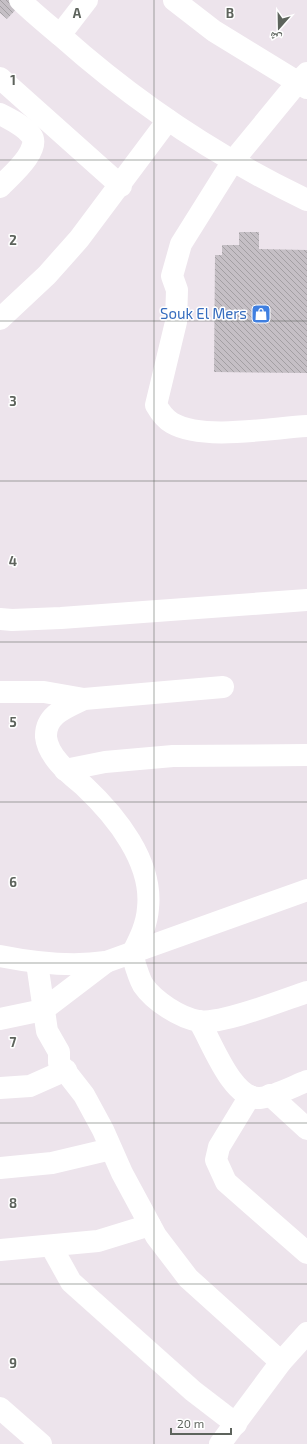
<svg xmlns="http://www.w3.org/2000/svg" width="307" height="1444" font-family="'Exo 2','Noto Naskh Arabic',sans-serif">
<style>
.building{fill:url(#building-back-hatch)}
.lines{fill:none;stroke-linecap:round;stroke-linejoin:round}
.minor{stroke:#fff;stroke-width:22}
.grid{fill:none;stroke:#5d635c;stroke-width:1;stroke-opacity:0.55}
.labels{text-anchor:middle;stroke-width:3;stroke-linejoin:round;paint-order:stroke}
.shop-label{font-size:15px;fill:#366cbe;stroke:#fff;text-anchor:end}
.grid-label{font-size:13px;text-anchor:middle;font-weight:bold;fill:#5d635c;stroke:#fff;stroke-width:3;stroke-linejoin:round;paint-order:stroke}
</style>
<defs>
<pattern id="building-back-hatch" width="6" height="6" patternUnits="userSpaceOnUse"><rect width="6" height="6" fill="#c5bfc5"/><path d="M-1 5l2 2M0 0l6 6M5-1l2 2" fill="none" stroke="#a39fa3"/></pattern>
</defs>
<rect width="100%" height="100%" fill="#ede4ec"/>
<g class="building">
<polygon points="0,0 15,0 20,5 7,19 0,13"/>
<polygon points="239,232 259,232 259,249 307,250 307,373 214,372 215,255 222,255 222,245 239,245"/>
</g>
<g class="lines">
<g class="minor">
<path d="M20,0C33,13 47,24 61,36C135,102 217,157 307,200"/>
<polyline points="174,0 214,31 307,88"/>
<polyline points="60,35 87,0"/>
<path d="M307,73L297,83L233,161L181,244L172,276L177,290L176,322L156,405C160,412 165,419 172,423C203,441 271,428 307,426"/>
<polyline points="0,78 121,186"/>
<path d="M0,114C10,119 24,126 31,135C42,150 9,177 0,187"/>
<polyline points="0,319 47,275 79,239 168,120"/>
<polyline points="0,619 12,620 61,618 307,600"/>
<path d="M223,687L84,699C68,707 45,714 46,737C48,757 70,774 84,786C116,816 153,862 148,908C147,925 139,940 132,954C135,964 138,976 143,985C154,1001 180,1018 199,1021C221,1025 283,1000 307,992"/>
<polyline points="0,692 44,692 84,699"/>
<polyline points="65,770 105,762 173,756 307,755"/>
<path d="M0,956C35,963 71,967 106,962L307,890"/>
<polyline points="37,963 47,1031 59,1052 59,1063 84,1095 103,1130 122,1173 156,1236 188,1278 281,1362"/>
<polyline points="0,1019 43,1010 106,962"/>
<path d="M199,1021C212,1042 232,1100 260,1098C273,1097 294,1086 307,1081"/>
<polyline points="0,1088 30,1086 66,1070"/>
<polyline points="270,1095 307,1129"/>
<polyline points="250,1096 219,1147 216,1160 226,1182 307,1253"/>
<polyline points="0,1168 52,1163 111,1149"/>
<polyline points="51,1246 71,1282 193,1391 236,1424"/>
<polyline points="0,1250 98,1241 150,1225"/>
<polyline points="0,1408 41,1444"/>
<polyline points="220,1444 281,1362 307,1333"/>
</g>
</g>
<path class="grid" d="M154,0V1444M0,160H307M0,321H307M0,481H307M0,642H307M0,802H307M0,963H307M0,1123H307M0,1284H307"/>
<defs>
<symbol id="shop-square" viewBox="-11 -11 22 22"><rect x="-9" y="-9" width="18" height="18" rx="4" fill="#3f7fe0" stroke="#fff"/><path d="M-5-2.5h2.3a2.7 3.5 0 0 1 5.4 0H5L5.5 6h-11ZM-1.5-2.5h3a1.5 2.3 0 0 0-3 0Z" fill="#fff"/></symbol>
</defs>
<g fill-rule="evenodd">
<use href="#shop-square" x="250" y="303" width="22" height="22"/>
</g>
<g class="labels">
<g class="shop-label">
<text x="247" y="319">Souk El Mers</text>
</g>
</g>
<g class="grid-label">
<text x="77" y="18">A</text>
<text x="230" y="18">B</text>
<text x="13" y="85">1</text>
<text x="13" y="245">2</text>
<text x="13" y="406">3</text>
<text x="13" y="566">4</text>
<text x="13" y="727">5</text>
<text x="13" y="887">6</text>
<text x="13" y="1047">7</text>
<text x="13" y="1208">8</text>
<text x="13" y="1368">9</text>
</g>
<g transform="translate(279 28) rotate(200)" stroke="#ffffff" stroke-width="3" paint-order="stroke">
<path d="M0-3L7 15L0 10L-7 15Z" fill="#5d635c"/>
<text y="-6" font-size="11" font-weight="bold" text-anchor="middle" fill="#5d635c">ش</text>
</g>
<path d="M171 1428v6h60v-6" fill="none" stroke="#5d635c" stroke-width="2"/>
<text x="177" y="1428" font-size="12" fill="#5d635c" stroke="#ffffff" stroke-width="3" paint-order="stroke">20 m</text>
</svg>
